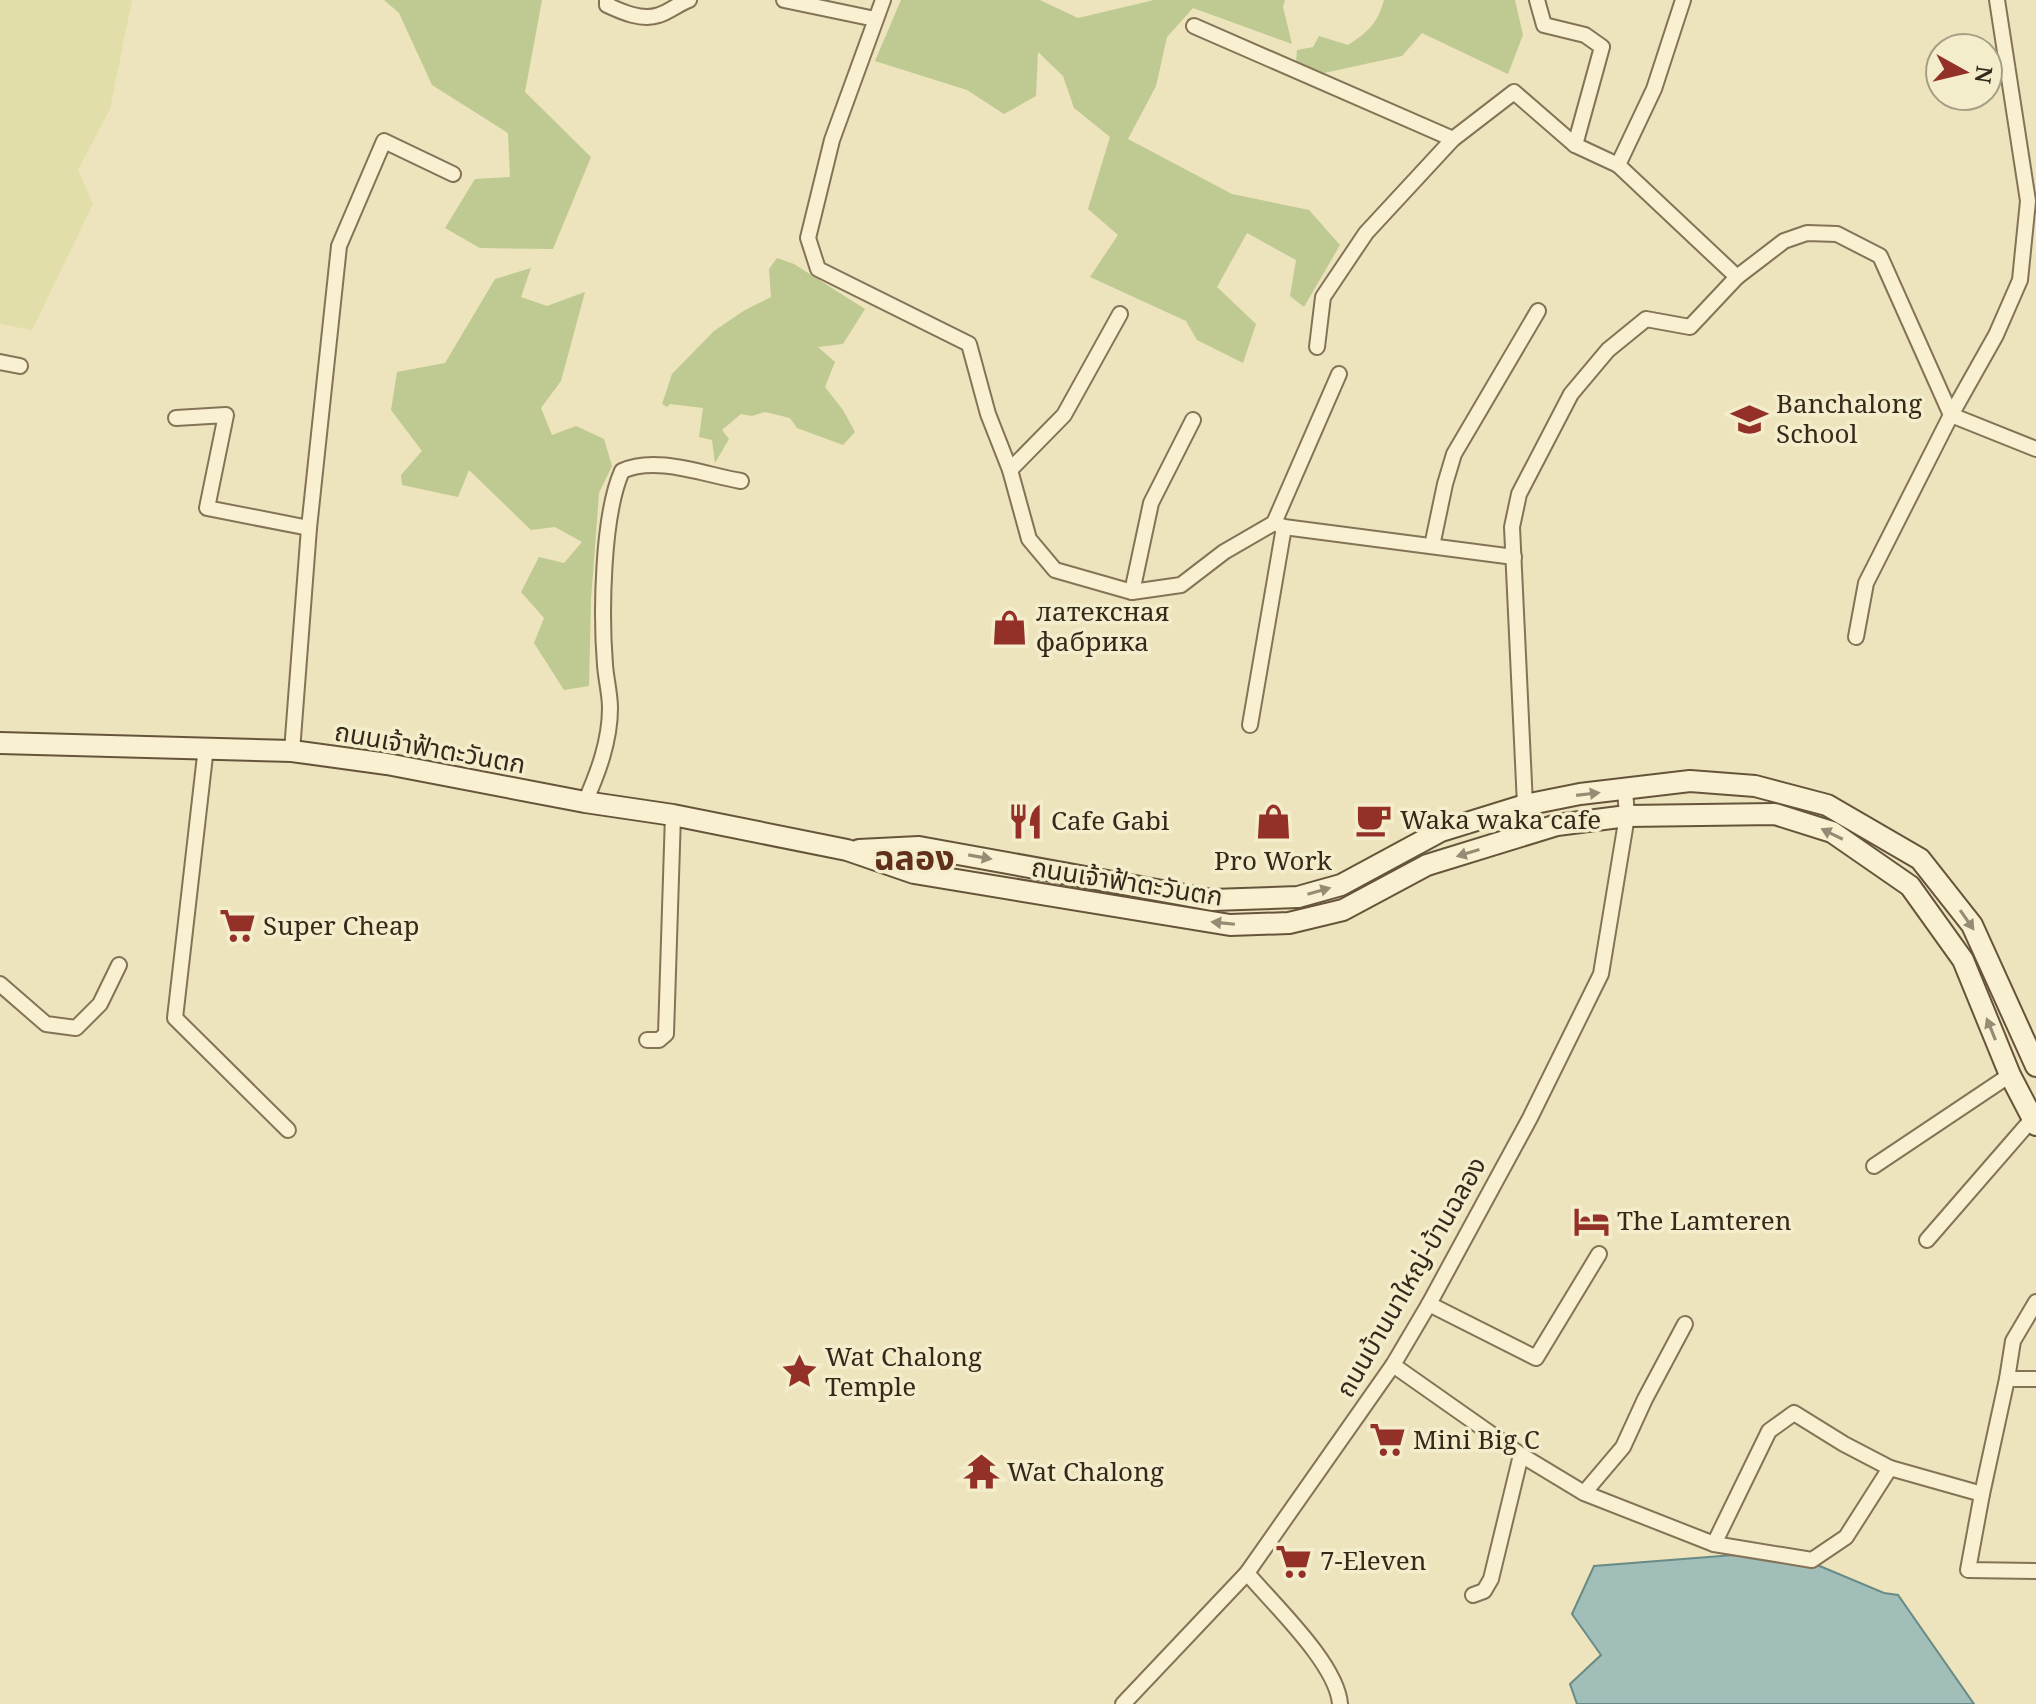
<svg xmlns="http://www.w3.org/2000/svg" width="2036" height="1704" font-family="'Noto Serif','Noto Sans Thai',serif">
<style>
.farmland{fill:#e2deaa}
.green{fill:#beca91}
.water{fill:#a1beb8;stroke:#698b86;stroke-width:2}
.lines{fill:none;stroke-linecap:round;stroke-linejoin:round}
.street-casing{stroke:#847356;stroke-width:18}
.secondary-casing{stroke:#66543a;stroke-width:24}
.street{stroke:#f8f0d0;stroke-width:14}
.secondary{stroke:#f8f0d0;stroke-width:20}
.oneway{fill:#968c76}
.labels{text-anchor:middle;stroke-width:7;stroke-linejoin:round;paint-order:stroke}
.poi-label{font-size:26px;fill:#34291b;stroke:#f4edcc;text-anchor:start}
.street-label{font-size:26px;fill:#34291b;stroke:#f4edcc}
.district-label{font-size:34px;font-weight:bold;fill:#60301b;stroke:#f4edcc}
</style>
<rect width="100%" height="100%" fill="#ede3bd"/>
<polygon class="farmland" points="0,0 132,0 110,109 78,170 93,204 32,330 0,324"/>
<g class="green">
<polygon points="384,0 542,0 525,92 591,157 553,249 480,248 445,228 475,179 510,177 508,133 432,85 399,13"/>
<polygon points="901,0 1040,0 1078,18 1154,0 1285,0 1283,7 1292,44 1193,8 1167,37 1156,86 1128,139 1232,194 1309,210 1340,245 1304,307 1290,296 1296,260 1247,233 1217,287 1256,324 1243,363 1197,340 1186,321 1090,277 1118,235 1088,209 1110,137 1074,108 1063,76 1038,52 1036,96 1004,114 967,90 875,61"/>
<path d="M1384,0H1515L1523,35L1508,74L1422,33L1402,56L1324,73L1296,61L1297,50L1313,47L1319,36L1348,45C1367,33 1378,23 1384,0Z"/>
<polygon points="777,258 794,264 865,309 843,344 818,347 835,362 825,387 843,410 855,432 843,445 797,428 790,418 765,412 752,416 741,414 722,430 729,439 715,463 712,440 699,437 703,408 670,404 667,407 662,404 672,374 714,331 745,310 771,297 769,269"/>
<polygon points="531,268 521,297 547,306 585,292 561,381 541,408 552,435 576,426 604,439 612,466 599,493 591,600 589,686 564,690 534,643 544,618 521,592 539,557 564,563 582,542 555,527 531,530 469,470 458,497 402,485 401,475 422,451 391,410 397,372 445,363 495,279"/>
</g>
<polygon class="water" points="1734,1555 1815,1564 1884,1593 1898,1595 1974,1704 1577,1704 1570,1684 1601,1655 1572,1614 1594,1566"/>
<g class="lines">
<defs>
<g id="street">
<path d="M607,0V5C622,12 642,21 659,15C669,12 678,4 689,0"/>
<polyline points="784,0 875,19"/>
<polyline points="883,0 832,140 808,238 818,269 969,344 988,414 1010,470 1029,539 1055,570 1132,592 1181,585 1224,552 1274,523 1284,527 1514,557"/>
<polyline points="1537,0 1544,25 1585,35 1602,47 1575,145"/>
<polyline points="1194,26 1453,139"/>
<polyline points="1618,165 1654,89 1683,0"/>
<polyline points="1317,347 1323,297 1366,233 1453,139 1514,92 1575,145 1618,165 1737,277"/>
<polyline points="0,362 20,366"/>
<polyline points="176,418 226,415 207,508 309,528"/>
<polyline points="1010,470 1064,415 1120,314"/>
<polyline points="1274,523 1339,374"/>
<polyline points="1432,546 1445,484 1454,454 1538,311"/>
<polyline points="1132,592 1151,503 1193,420"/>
<polyline points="1856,637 1866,583 1951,415 1996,335 2020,280 2028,201 1997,0"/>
<polyline points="1250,725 1284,527"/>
<polyline points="206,747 175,1018 288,1130"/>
<polyline points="292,751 309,528 339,246 384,141 453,174"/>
<path d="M585,802C598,773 610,741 610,708C610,694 606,679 605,665C601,615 602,516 622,471C656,455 705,475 741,481"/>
<polyline points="1525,805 1512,527 1519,494 1571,394 1608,350 1646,319 1690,327 1737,277 1784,241 1807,233 1837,234 1880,256 1951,415 2036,449"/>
<polyline points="0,984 46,1024 76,1028 100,1004 119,965"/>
<polyline points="647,1040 659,1040 666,1034 673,815"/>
<polyline points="1874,1166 2010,1075"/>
<polyline points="1927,1240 2033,1118"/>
<polyline points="1429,1304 1536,1358 1599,1254"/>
<polyline points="1393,1365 1521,1455 1584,1493 1714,1544 1812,1560 1846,1537 1890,1468 1982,1494 2007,1379 2036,1379"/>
<polyline points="2007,1379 2013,1341 2036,1302"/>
<polyline points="1584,1493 1623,1447 1645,1399 1685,1324"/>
<polyline points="1982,1494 1968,1570 2036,1571"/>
<polyline points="1714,1544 1769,1431 1794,1413 1844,1444 1890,1468"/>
<path d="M1247,1573C1274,1605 1337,1664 1340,1704"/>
<polyline points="1473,1595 1484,1591 1491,1579 1521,1455"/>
<polyline points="1123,1704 1247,1573 1393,1365 1429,1304 1530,1118 1601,974 1627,816 1625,790"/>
</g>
<g id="secondary">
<polyline points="0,743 292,751 387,764 585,802 673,815 847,850 914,873 1230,925 1289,923 1343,910 1427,865 1557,825 1627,816 1775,814 1832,832 1910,886 1963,960 2010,1075 2036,1125"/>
<polyline points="859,850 919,847 1212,900 1298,897 1341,885 1441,831 1525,805 1580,794 1690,781 1755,786 1827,805 1920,859 1972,925 2036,1066"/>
</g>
</defs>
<use href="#street" class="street-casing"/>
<use href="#secondary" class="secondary-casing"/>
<use href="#street" class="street"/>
<use href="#secondary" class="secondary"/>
</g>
<defs><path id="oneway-solid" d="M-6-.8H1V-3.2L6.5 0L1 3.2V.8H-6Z" transform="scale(2)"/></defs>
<g class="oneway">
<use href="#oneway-solid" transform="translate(1588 794) rotate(-7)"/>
<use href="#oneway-solid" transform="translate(1832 834) rotate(-154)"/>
<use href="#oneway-solid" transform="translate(1468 853) rotate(163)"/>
<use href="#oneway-solid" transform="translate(980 857) rotate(10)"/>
<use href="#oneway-solid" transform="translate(1319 891) rotate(-16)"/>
<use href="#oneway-solid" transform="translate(1967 920) rotate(55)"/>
<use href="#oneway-solid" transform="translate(1223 923) rotate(-174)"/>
<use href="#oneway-solid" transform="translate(1991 1029) rotate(-112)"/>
</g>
<defs>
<symbol id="school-bare" viewBox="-9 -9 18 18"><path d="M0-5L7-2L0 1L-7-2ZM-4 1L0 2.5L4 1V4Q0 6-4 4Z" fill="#933027" stroke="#f4edcc" stroke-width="2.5" paint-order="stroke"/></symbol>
<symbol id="shop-bare" viewBox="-9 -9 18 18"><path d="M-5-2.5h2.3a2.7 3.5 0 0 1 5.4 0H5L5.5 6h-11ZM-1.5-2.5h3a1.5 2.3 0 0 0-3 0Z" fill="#933027" stroke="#f4edcc" stroke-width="2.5" paint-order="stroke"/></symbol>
<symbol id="cafe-bare" viewBox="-9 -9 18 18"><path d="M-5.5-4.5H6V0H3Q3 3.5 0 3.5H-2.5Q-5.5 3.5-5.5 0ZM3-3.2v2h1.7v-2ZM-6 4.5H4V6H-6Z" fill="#933027" stroke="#f4edcc" stroke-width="2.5" paint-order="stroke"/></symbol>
<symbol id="restaurant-bare" viewBox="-9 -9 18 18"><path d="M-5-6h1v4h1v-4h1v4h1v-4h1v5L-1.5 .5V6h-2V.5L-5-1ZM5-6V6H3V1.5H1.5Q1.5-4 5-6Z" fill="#933027" stroke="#f4edcc" stroke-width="2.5" paint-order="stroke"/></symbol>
<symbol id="supermarket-bare" viewBox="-9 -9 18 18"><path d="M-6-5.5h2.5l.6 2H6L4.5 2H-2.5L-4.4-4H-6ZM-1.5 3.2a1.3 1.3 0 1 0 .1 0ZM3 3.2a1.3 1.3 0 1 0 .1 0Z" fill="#933027" stroke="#f4edcc" stroke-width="2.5" paint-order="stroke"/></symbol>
<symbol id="hotel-bare" viewBox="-9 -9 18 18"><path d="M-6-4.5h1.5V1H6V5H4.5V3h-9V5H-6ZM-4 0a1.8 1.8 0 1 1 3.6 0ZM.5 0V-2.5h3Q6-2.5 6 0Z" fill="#933027" stroke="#f4edcc" stroke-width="2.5" paint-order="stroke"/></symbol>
<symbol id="sight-bare" viewBox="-9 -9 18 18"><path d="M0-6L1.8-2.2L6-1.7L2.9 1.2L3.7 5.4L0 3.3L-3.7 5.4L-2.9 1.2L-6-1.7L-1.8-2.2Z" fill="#933027" stroke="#f4edcc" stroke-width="2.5" paint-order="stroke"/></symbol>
<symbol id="temple-bare" viewBox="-9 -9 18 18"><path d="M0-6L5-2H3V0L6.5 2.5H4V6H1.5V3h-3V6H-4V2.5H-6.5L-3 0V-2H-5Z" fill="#933027" stroke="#f4edcc" stroke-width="2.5" paint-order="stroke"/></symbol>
</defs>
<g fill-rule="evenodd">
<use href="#school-bare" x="1724" y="394" width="51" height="51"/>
<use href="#shop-bare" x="984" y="602" width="51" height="51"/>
<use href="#cafe-bare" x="1348" y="794" width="51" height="51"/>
<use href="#restaurant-bare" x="1000" y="796" width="51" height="51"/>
<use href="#shop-bare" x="1248" y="796" width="51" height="51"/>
<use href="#supermarket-bare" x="212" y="900" width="51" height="51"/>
<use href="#hotel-bare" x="1566" y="1196" width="51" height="51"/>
<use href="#sight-bare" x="774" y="1346" width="51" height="51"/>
<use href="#supermarket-bare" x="1362" y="1414" width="51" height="51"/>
<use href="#temple-bare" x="956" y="1446" width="51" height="51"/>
<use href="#supermarket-bare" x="1268" y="1536" width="51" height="51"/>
</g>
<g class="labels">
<g class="poi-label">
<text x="1776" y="413">Banchalong<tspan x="1776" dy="30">School</tspan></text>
<text x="1036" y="621">латексная<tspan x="1036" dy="30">фабрика</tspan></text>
<text x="1400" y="829">Waka waka cafe</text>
<text x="1051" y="830">Cafe Gabi</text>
<text x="1273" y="870" text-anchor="middle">Pro Work</text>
<text x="263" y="935">Super Cheap</text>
<text x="1617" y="1230">The Lamteren</text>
<text x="825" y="1366">Wat Chalong<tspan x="825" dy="30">Temple</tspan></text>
<text x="1413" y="1449">Mini Big C</text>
<text x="1007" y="1481">Wat Chalong</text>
<text x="1320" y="1570">7-Eleven</text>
</g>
<g class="street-label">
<text transform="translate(430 748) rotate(10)" y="9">ถนนเจ้าฟ้าตะวันตก</text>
<text transform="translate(1127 882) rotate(9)" y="9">ถนนเจ้าฟ้าตะวันตก</text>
<text transform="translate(1411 1277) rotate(-60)" y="9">ถนนบ้านนาใหญ่-บ้านฉลอง</text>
</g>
<g class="district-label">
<text x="914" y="870">ฉลอง</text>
</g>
</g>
<g transform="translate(1964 72) rotate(98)"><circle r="38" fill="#f4edcc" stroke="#a79f85" stroke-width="2"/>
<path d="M0-6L14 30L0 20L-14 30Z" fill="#933027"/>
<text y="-12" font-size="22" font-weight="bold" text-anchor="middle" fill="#34291b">N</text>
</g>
</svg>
